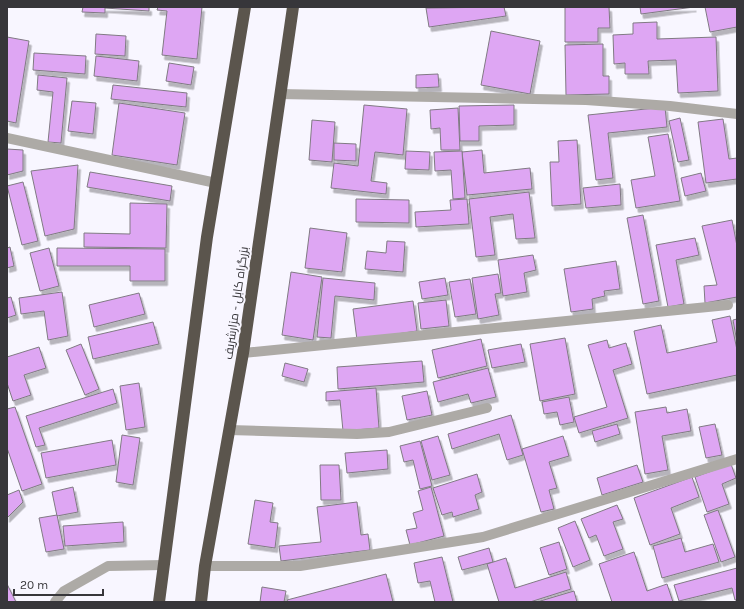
<svg xmlns="http://www.w3.org/2000/svg" width="744" height="609" font-family="Karla,Cairo,sans-serif">
<style>
.building{fill:#dea6f3;stroke:#807a83;filter:url(#shadow)}
.lines{fill:none;stroke-linecap:round;stroke-linejoin:round}
.street{stroke:#adaaa6;stroke-width:10}
.highway{stroke:#5b554d;stroke-width:12}
.labels{text-anchor:middle;stroke-width:4;stroke-linejoin:round;paint-order:stroke}
.street-label{font-size:12px;fill:#37363a;stroke:#f8f6ff}
</style>
<defs>
<filter id="shadow"><feDropShadow dx="2.5" dy="4.5" stdDeviation="0" flood-color="#0004"/></filter>
</defs>
<rect width="100%" height="100%" fill="#f8f6ff"/>
<g class="building">
<polygon points="83,7 149,7 149,11 105,8 105,13 82,12"/>
<polygon points="158,7 202,7 197,59 162,55 167,11 157,10"/>
<polygon points="504,7 506,16 429,27 426,8"/>
<polygon points="565,7 609,7 610,28 598,28 598,42 565,42"/>
<polygon points="640,7 694,7 641,14"/>
<polygon points="705,7 737,7 737,27 710,32"/>
<polygon points="657,22 657,39 716,37 718,91 678,93 676,60 648,61 649,74 625,74 625,63 614,64 613,35 633,34 633,23"/>
<polygon points="491,31 540,41 530,94 481,85"/>
<polygon points="96,34 126,36 125,56 95,54"/>
<polygon points="7,37 29,41 16,123 7,121"/>
<polygon points="603,44 603,76 609,76 609,94 566,95 565,45"/>
<polygon points="34,53 86,56 85,74 33,70"/>
<polygon points="96,56 139,61 137,81 94,76"/>
<polygon points="169,63 194,67 191,85 166,81"/>
<polygon points="438,74 439,87 416,88 416,75"/>
<polygon points="38,75 67,78 61,143 48,142 53,92 37,90"/>
<polygon points="113,85 187,93 186,107 111,99"/>
<polygon points="72,101 96,103 93,134 68,131"/>
<polygon points="119,103 185,113 177,165 112,155"/>
<polygon points="364,105 407,109 403,155 375,152 371,181 387,183 386,194 331,188 334,163 358,166"/>
<polygon points="514,105 514,125 479,126 479,141 460,141 459,106"/>
<polygon points="665,107 667,127 608,133 613,178 596,180 588,115"/>
<polygon points="458,108 460,150 441,150 440,128 431,129 430,110"/>
<polygon points="680,118 689,160 678,162 669,121"/>
<polygon points="723,119 729,159 737,158 737,179 706,183 698,122"/>
<polygon points="312,120 335,122 332,162 309,160"/>
<polygon points="668,134 680,201 636,208 631,180 655,176 648,137"/>
<polygon points="577,140 581,204 552,206 550,162 559,162 558,141"/>
<polygon points="334,143 356,144 356,161 334,160"/>
<polygon points="7,149 23,150 23,171 7,175"/>
<polygon points="482,150 484,173 530,168 532,189 467,195 462,152"/>
<polygon points="406,151 430,152 429,170 405,169"/>
<polygon points="462,151 465,198 453,199 451,170 435,171 434,152"/>
<polygon points="78,165 74,229 45,236 31,171"/>
<polygon points="90,172 172,186 170,201 87,187"/>
<polygon points="701,173 706,191 685,196 681,178"/>
<polygon points="23,182 38,241 22,245 7,186"/>
<polygon points="620,184 621,205 586,208 583,188"/>
<polygon points="529,192 535,238 516,239 513,214 490,217 495,255 476,257 469,199"/>
<polygon points="356,199 409,200 409,223 356,222"/>
<polygon points="467,199 469,224 416,227 415,212 451,210 450,200"/>
<polygon points="130,203 167,204 166,248 84,247 84,233 130,234"/>
<polygon points="643,215 659,301 643,304 627,218"/>
<polygon points="732,220 737,246 737,297 705,303 704,286 717,285 702,226"/>
<polygon points="310,228 347,233 342,272 305,268"/>
<polygon points="695,238 699,255 676,260 684,304 668,307 656,245"/>
<polygon points="387,241 405,242 403,272 365,269 367,251 386,253"/>
<polygon points="10,247 14,266 7,268 7,248"/>
<polygon points="49,248 59,286 40,291 30,253"/>
<polygon points="57,248 165,249 165,281 130,281 130,266 57,266"/>
<polygon points="533,255 536,270 524,273 527,292 503,296 498,260"/>
<polygon points="616,261 620,289 604,291 605,296 592,299 593,309 571,312 564,269"/>
<polygon points="291,272 322,277 313,340 282,335"/>
<polygon points="498,274 501,293 495,294 499,315 478,319 472,278"/>
<polygon points="323,278 375,283 374,300 335,296 331,338 317,337"/>
<polygon points="445,278 448,295 422,299 419,282"/>
<polygon points="470,279 476,314 455,317 449,282"/>
<polygon points="62,292 68,336 48,340 44,311 21,314 19,298"/>
<polygon points="139,293 145,314 94,327 89,305"/>
<polygon points="11,297 16,315 7,318 7,298"/>
<polygon points="446,300 449,326 421,329 418,303"/>
<polygon points="413,301 417,331 357,340 353,309"/>
<polygon points="730,316 737,350 737,375 647,394 634,331 661,325 667,353 717,342 712,320"/>
<polygon points="737,319 737,342 733,320"/>
<polygon points="153,322 159,344 93,359 88,337"/>
<polygon points="565,338 575,394 540,401 530,344"/>
<polygon points="481,339 487,366 438,378 432,350"/>
<polygon points="607,340 609,348 626,343 632,364 613,370 628,418 579,433 574,417 607,407 588,345"/>
<polygon points="81,344 99,389 85,395 66,350"/>
<polygon points="521,344 525,362 492,368 488,350"/>
<polygon points="39,347 46,368 24,375 31,395 13,401 7,383 7,357"/>
<polygon points="422,361 424,382 338,389 337,367"/>
<polygon points="285,363 308,369 304,382 282,376"/>
<polygon points="488,368 496,397 471,403 468,394 438,402 433,382"/>
<polygon points="139,383 145,427 126,430 120,386"/>
<polygon points="376,388 379,428 343,431 340,400 326,401 326,392"/>
<polygon points="113,389 117,403 39,428 45,445 36,447 26,416"/>
<polygon points="427,391 432,415 407,420 402,396"/>
<polygon points="569,397 574,422 560,425 557,412 544,414 542,402"/>
<polygon points="15,407 42,484 22,491 7,448 7,409"/>
<polygon points="666,407 667,413 687,409 691,431 662,436 668,470 645,474 635,412"/>
<polygon points="511,415 523,455 507,460 499,434 452,449 448,434"/>
<polygon points="617,424 620,434 595,442 592,431"/>
<polygon points="715,424 722,455 706,458 699,427"/>
<polygon points="122,435 140,438 133,485 116,482"/>
<polygon points="438,436 450,475 432,480 421,441"/>
<polygon points="563,436 569,456 549,462 557,488 549,490 554,509 541,512 522,449"/>
<polygon points="112,440 116,465 46,478 41,453"/>
<polygon points="420,441 432,486 420,489 413,460 404,462 400,446"/>
<polygon points="387,450 388,469 347,473 345,453"/>
<polygon points="731,464 736,478 722,484 729,504 707,512 695,477"/>
<polygon points="320,465 339,465 341,500 321,500"/>
<polygon points="637,465 643,482 602,495 597,478"/>
<polygon points="477,474 482,492 475,495 479,509 453,517 452,512 442,515 433,488"/>
<polygon points="692,477 699,497 671,508 680,534 650,545 634,498"/>
<polygon points="73,487 78,512 57,516 52,492"/>
<polygon points="431,487 444,536 410,545 406,530 417,528 413,513 423,510 418,491"/>
<polygon points="19,490 23,502 7,518 7,495"/>
<polygon points="255,500 273,503 270,522 278,523 275,548 248,544"/>
<polygon points="357,502 361,535 368,534 370,550 281,561 279,546 321,542 317,507"/>
<polygon points="617,505 623,519 613,522 623,549 604,556 596,535 589,538 581,519"/>
<polygon points="718,510 735,557 721,562 704,515"/>
<polygon points="57,515 64,549 46,552 39,518"/>
<polygon points="575,521 590,560 573,567 558,528"/>
<polygon points="123,522 124,542 65,546 63,526"/>
<polygon points="681,538 685,552 713,544 719,562 662,578 653,546"/>
<polygon points="559,542 567,569 549,575 540,548"/>
<polygon points="489,548 493,562 462,570 458,557"/>
<polygon points="634,552 647,591 667,584 673,602 612,602 599,564"/>
<polygon points="442,557 453,602 435,602 430,581 418,583 414,563"/>
<polygon points="506,558 515,588 566,572 571,589 530,602 499,602 487,564"/>
<polygon points="737,568 737,600 735,600 732,588 679,601 674,585"/>
<polygon points="386,574 393,602 288,602 287,600"/>
<polygon points="7,584 16,602 7,602"/>
<polygon points="262,587 286,591 284,602 260,602"/>
<polygon points="574,591 577,602 537,602"/>
</g>
<g class="lines">
<g class="street">
<polyline points="280,94 586,100 670,106 737,114"/>
<polyline points="7,138 216,183"/>
<polyline points="243,353 728,305"/>
<polyline points="229,430 357,434 389,432 487,408"/>
<polyline points="205,566 300,566 483,537 737,459"/>
<polyline points="55,602 64,591 108,566 164,565"/>
</g>
<g class="highway">
<polyline points="159,602 207,237 245,7"/>
<polyline points="201,602 205,566 243,353 293,7"/>
</g>
</g>
<g class="labels">
<g class="street-label">
<text transform="translate(236 303) rotate(-82)" y="4">بزرگراه کابل - مزارشریف</text>
</g>
</g>
<rect width="744" height="609" fill="none" stroke="#37363a" stroke-width="16"/>
<path d="M14 589v6h89v-6" fill="none" stroke="#37363a" stroke-width="2"/>
<text x="20" y="589" font-size="12" fill="#37363a" stroke="#f8f6ff" stroke-width="3" paint-order="stroke">20 m</text>
</svg>
